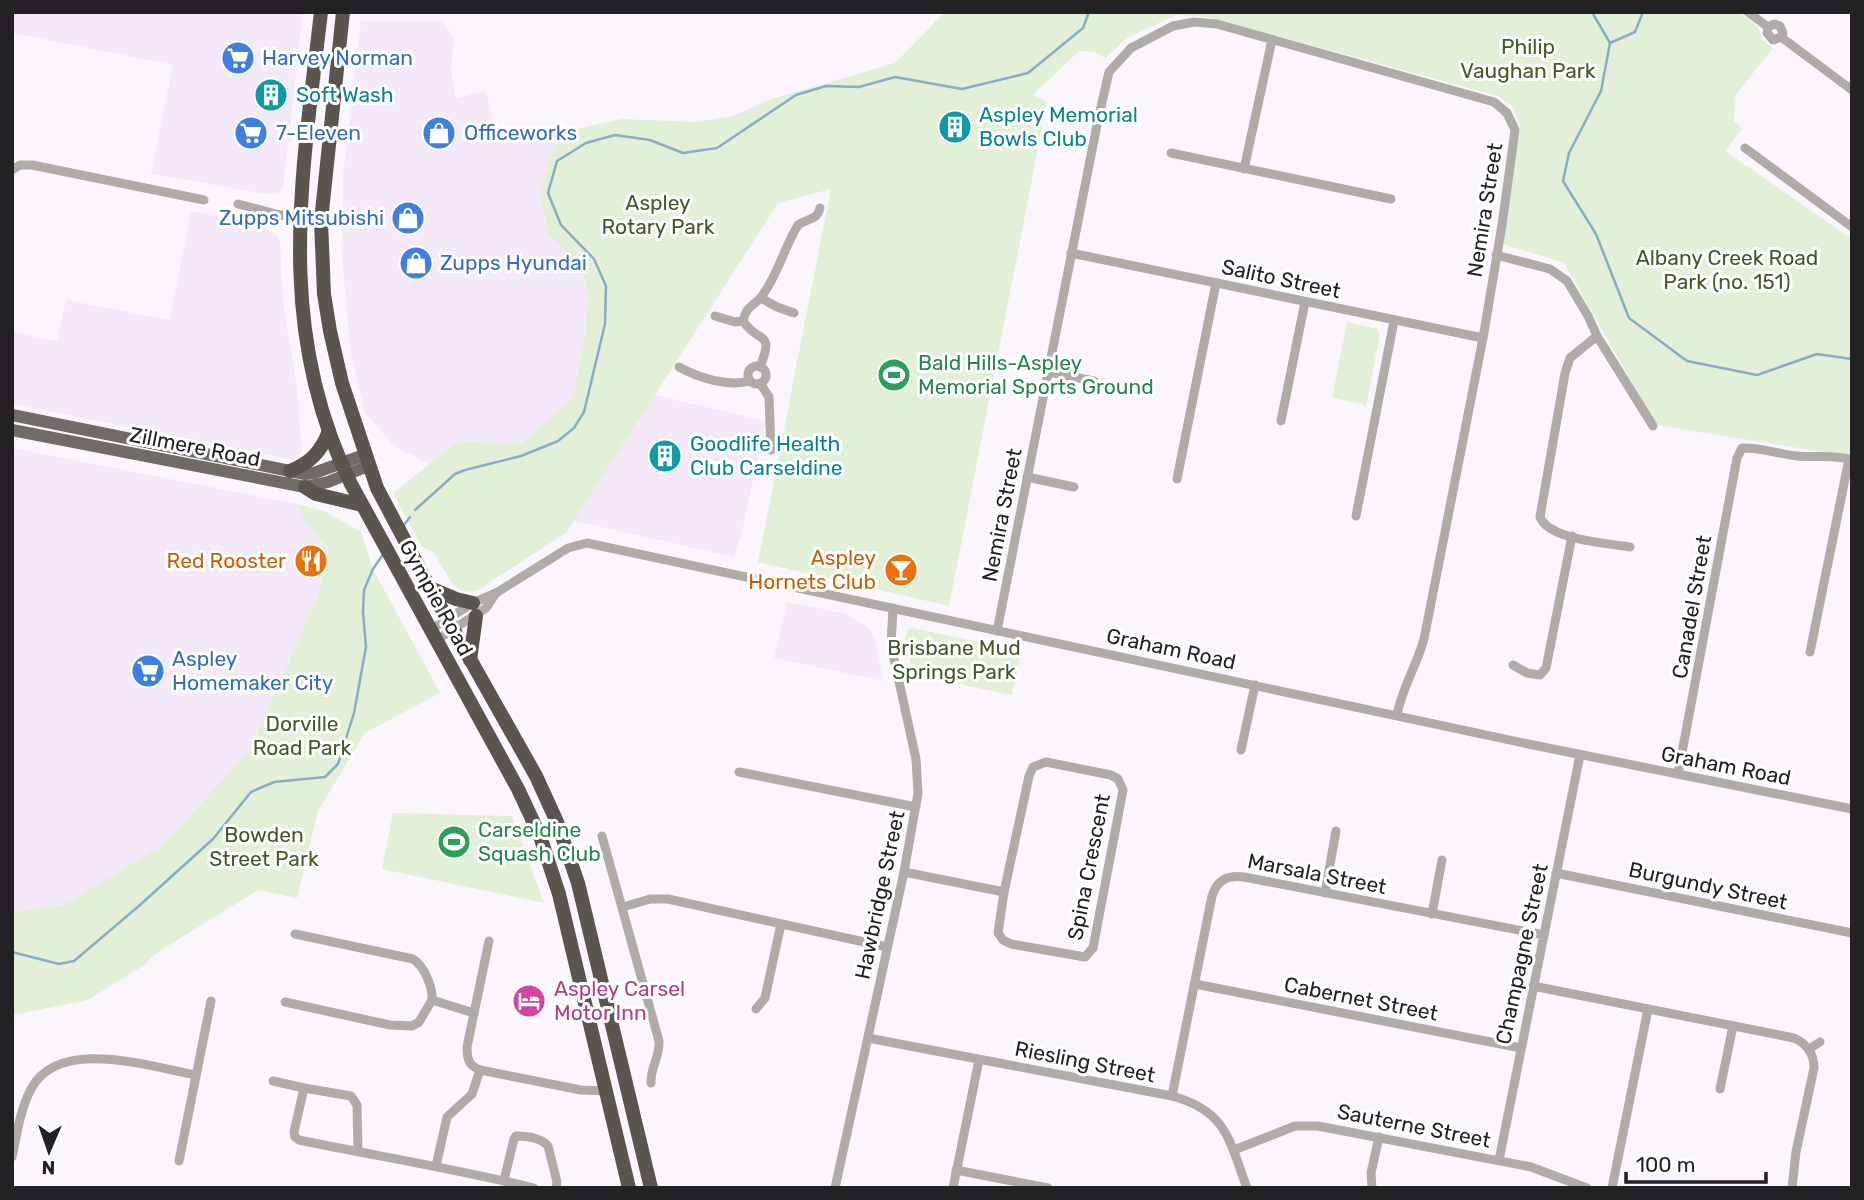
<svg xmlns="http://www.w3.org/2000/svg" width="1864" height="1200" font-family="Rubik,sans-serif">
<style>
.built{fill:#f3e9f8}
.green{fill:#e2f0d8}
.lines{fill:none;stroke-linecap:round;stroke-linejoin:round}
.stream{stroke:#85adc5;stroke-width:2.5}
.minor{stroke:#aeaba8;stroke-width:9}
.major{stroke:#706b66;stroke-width:12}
.highway{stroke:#5b554f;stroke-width:14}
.labels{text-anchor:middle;stroke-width:6;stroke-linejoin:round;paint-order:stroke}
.park-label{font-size:21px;fill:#3f5a25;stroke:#fff}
.shop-label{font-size:21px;fill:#366cbe;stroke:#fff;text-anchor:start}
.culture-label{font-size:21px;fill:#0d838f;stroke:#fff;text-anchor:start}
.street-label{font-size:21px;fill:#232124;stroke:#fff}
.leisure-label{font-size:21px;fill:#27864d;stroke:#fff;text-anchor:start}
.food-label{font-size:21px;fill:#c56008;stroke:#fff;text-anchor:end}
.hotel-label{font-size:21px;fill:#b23c85;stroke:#fff;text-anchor:start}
</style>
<rect width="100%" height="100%" fill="#fbf6fe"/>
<g class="built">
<polygon points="12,12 303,12 283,188 277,193 266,194 151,174 173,65 12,33"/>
<polygon points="361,21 443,21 454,39 451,72 456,98 486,91 498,141 554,129 557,143 549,161 548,233 580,267 589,295 583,347 573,397 521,444 458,441 429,464 394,446 365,413 351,355 342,258 343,176"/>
<polygon points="191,211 265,227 277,235 280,242 283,302 297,388 302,452 294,460 12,404 12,332 57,341 66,300 170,320"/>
<polygon points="655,395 766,421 742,532 734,557 574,521"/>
<polygon points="12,448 297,504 305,522 328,547 319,594 250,749 164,844 64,905 12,912"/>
<polygon points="787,602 844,613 863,624 871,631 876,643 883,681 774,658"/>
</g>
<g class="green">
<polygon points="945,12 1739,12 1758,27 1763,40 1773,48 1736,95 1734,121 1742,129 1725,151 1852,239 1852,459 1841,455 1656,425 1564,263 1503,244 1520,126 1513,107 1498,96 1208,17 1176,15 1127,38 1105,58 1095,52 1079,51 1033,95 1047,102 949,606 758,562 831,189 778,203 567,532 478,590 465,592 454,586 433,552 422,547 393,493 458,441 521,444 573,397 583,347 589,295 580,267 548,233 540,192 549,161 557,143 573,130 621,119 697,122 732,116 772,99 895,63"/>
<polygon points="1347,322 1377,329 1380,334 1366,407 1363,404 1332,398"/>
<polygon points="297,504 324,511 361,532 373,569 440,693 365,733 318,811 297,898 258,890 155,954 144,965 88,1000 12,1015 12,912 64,905 164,844 250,749 319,594 328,547 305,522"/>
<polygon points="912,628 1021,651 1012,695 914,675 905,639 908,630"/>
<polygon points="393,813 512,816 544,903 382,869"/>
</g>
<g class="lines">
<g class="stream">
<polyline points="1592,12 1610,43 1601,91 1569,153 1563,181 1596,234 1629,318 1687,361 1757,375 1817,354 1852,359"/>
<polyline points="1610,43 1635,32 1643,12"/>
<polyline points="415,510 455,474 465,470 521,456 558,441 574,428 584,412 605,324 606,286 594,259 561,225 548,193 557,161 586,143 615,135 650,140 683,153 717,148 796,95 826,86 859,87 895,77 962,89 1028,73 1083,28 1089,12"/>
<polyline points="404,525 410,517"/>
<polyline points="12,952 59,964 74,961 140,905 213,839 251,792 274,782 325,777 338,764 354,713 366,647 363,612 364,590 373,569 384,553"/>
</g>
<g class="minor">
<polyline points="1748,12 1768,27 1774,24 1780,26 1783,33 1781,37 1773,40 1767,33 1768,27"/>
<polyline points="1781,37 1852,90"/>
<polyline points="1745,148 1852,227"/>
<polyline points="1171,153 1391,199"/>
<polyline points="1244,169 1272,40"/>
<polyline points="12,170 20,165 32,165 204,200"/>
<polyline points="238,204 280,215 321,221"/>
<polyline points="1071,253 1483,338"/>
<polyline points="1496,255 1550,269 1567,281 1588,316 1597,336 1653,426"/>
<polyline points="761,298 777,307 794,313"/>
<polyline points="715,316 735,322 743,321"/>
<path d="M1597,336L1570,358L1565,373L1540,517C1549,540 1607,543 1630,547"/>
<circle cx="757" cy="375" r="9"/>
<path d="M679,367C699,378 728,387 750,381"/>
<path d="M760,367C775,329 759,345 743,321C746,306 754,306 762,296C778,274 784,248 798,225C807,218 817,221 820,208"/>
<polyline points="1048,372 1094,381"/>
<polyline points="760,383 769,397 771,450"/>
<polyline points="1281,421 1305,302"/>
<polyline points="1027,477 1074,487"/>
<polyline points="1177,479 1216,283"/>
<polyline points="1356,516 1394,321"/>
<polyline points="430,630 473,603 496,593 568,548 587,543 1533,745 1852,809"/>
<path d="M997,631L1098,120L1109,72L1131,48L1173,26L1194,22L1217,24L1494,102L1507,113L1515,130L1502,225L1483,338L1424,639C1417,665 1402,688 1397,715"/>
<polyline points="435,641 486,608 496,593"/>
<polyline points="1810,652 1849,459"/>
<polyline points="1513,665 1527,673 1540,675 1546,668 1572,536"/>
<polyline points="1241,750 1255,685"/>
<polygon points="1046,762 1111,775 1118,779 1123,790 1093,948 1085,957 1011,944 1003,940 998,933 1004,892 1029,776 1033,767"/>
<polyline points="739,772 916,807"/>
<path d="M1678,774L1737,458L1742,448C1760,447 1778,454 1797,456C1815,458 1833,454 1852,460"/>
<path d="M602,836L659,1041C660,1057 650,1068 651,1083"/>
<polyline points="904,872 1004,892"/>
<polyline points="1556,873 1852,933"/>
<polyline points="1325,893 1336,831"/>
<polyline points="623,907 650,899 668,899 887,947"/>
<polyline points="1432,914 1442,860"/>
<path d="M489,941L467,1047C467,1060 469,1065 480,1070L581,1090L606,1091"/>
<polyline points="1195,984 1521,1048"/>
<path d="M1533,986L1794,1038C1807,1044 1814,1053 1814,1068L1796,1152L1792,1188"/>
<polyline points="432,1000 474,1013"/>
<path d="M285,1002L390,1025L412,1026L419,1022L432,1000C433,987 424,966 413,959L295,934"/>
<polyline points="756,1009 765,998 781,924"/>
<path d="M868,1038L1172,1096C1227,1111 1229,1140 1247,1188"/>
<polyline points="1809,1049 1820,1042"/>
<polyline points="273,1081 304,1088"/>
<polyline points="1720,1089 1733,1026"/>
<path d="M1172,1096L1212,896C1217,880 1227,875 1244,877L1544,935"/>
<polyline points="1234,1150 1295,1126 1318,1126 1531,1167 1587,1188"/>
<path d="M358,1152L357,1105L351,1096L304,1088L294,1132L295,1137L299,1140C377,1156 456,1169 534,1188"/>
<path d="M12,1157C17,1134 20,1110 31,1089C59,1036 150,1067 196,1075"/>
<polyline points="1499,1160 1580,755"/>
<polyline points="179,1161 211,1001"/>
<polyline points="436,1166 447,1117 472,1094 480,1070"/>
<polyline points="956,1170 1048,1188"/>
<path d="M504,1180L514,1139L516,1136C526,1136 541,1138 548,1146L557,1182L556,1188"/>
<polyline points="835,1188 904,872 918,793 916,759 891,645 893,608"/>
<polyline points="953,1188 979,1060"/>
<polyline points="1372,1188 1371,1173 1379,1137"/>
<polyline points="1612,1188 1648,1009"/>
</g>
<g class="major">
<polyline points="12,415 305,474 314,473 364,455"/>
<polyline points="12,430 305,487 328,482 368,466"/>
</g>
<g class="highway">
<path d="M321,12C302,176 274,328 351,484L518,789L540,836L559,894L629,1188"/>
<polyline points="343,12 321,221 324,294 330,331 342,383 377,488 430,588 536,776 557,822 578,883 651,1188"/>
<path d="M290,471C310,463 321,452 329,431"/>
<polyline points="305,487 316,494 362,505"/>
<polyline points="430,588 456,599 473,603"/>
<polyline points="470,660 476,616"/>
</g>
</g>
<defs>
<symbol id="supermarket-disc" viewBox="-11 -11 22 22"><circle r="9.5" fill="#3f7fe0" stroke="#fff"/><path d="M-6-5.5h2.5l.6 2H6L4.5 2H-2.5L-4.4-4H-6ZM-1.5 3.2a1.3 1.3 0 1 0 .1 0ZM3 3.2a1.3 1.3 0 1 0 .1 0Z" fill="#fff"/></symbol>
<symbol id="building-disc" viewBox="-11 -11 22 22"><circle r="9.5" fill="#0f9aa8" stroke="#fff"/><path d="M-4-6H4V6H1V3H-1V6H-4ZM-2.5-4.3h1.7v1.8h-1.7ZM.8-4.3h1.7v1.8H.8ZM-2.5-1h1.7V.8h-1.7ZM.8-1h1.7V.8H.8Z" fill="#fff"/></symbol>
<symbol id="shop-disc" viewBox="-11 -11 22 22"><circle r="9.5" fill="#3f7fe0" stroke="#fff"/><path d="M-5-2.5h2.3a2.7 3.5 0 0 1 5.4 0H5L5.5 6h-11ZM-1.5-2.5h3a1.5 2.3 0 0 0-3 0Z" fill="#fff"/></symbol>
<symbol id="stadium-disc" viewBox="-11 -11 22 22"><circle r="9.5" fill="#2e9e5b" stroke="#fff"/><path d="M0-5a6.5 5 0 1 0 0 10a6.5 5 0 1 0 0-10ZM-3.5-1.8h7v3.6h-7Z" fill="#fff"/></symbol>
<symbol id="restaurant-disc" viewBox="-11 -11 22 22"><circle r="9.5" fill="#e8710a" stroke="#fff"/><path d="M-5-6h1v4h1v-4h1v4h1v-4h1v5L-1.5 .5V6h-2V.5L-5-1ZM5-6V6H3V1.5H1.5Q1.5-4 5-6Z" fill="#fff"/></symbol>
<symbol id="bar-disc" viewBox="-11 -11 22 22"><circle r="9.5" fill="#e8710a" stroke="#fff"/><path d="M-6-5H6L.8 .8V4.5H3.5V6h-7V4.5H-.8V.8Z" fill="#fff"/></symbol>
<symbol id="hotel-disc" viewBox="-11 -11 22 22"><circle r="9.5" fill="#d1479c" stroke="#fff"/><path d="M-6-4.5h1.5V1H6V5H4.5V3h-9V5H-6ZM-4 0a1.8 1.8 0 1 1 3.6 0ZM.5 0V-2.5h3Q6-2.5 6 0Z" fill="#fff"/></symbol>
</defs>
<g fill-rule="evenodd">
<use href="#supermarket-disc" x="219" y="39" width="38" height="38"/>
<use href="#building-disc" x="252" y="76" width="38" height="38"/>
<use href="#building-disc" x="936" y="108" width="38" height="38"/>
<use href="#supermarket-disc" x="232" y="114" width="38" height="38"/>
<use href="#shop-disc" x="420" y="114" width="38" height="38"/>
<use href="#shop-disc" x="389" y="199" width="38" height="38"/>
<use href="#shop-disc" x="397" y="244" width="38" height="38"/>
<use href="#stadium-disc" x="875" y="356" width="38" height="38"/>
<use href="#building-disc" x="646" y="437" width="38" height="38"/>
<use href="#restaurant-disc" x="292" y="542" width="38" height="38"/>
<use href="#bar-disc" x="882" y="551" width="38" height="38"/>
<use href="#supermarket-disc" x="129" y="652" width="38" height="38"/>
<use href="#stadium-disc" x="435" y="823" width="38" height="38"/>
<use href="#hotel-disc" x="510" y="982" width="38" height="38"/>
</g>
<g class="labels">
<g class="park-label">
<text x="1528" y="54">Philip<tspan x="1528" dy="24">Vaughan Park</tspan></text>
<text x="658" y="210">Aspley<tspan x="658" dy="24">Rotary Park</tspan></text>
<text x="1727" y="265">Albany Creek Road<tspan x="1727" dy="24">Park (no. 151)</tspan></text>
<text x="954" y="655">Brisbane Mud<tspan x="954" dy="24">Springs Park</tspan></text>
<text x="302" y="731">Dorville<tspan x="302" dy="24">Road Park</tspan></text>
<text x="264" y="842">Bowden<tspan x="264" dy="24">Street Park</tspan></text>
</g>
<g class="shop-label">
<text x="262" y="65">Harvey Norman</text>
<text x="276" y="140">7-Eleven</text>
<text x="464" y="140">Officeworks</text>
<text x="384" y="225" text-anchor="end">Zupps Mitsubishi</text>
<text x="440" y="270">Zupps Hyundai</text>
<text x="172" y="666">Aspley<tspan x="172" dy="24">Homemaker City</tspan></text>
</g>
<g class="culture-label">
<text x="296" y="102">Soft Wash</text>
<text x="979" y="122">Aspley Memorial<tspan x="979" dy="24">Bowls Club</tspan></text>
<text x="690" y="451">Goodlife Health<tspan x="690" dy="24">Club Carseldine</tspan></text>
</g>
<g class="street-label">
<text transform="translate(1485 210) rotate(-81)" y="7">Nemira Street</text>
<text transform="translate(1281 279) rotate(12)" y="7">Salito Street</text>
<text transform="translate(195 447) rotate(11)" y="7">Zillmere Road</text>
<text transform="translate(1002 515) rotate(-79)" y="7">Nemira Street</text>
<text transform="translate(436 598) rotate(61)" y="7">Gympie Road</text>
<text transform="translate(1692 607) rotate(-80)" y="7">Canadel Street</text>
<text transform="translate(1171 649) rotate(12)" y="7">Graham Road</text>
<text transform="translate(1726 766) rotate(11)" y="7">Graham Road</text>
<text transform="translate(1089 867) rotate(-79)" y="7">Spina Crescent</text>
<text transform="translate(1317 874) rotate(11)" y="7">Marsala Street</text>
<text transform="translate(1708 886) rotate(12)" y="7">Burgundy Street</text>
<text transform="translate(880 895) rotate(-78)" y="7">Hawbridge Street</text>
<text transform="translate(1522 954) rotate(-78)" y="7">Champagne Street</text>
<text transform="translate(1361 999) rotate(11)" y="7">Cabernet Street</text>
<text transform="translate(1085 1062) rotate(11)" y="7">Riesling Street</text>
<text transform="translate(1414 1126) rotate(11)" y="7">Sauterne Street</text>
</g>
<g class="leisure-label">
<text x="918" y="370">Bald Hills-Aspley<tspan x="918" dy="24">Memorial Sports Ground</tspan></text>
<text x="478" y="837">Carseldine<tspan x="478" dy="24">Squash Club</tspan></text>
</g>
<g class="food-label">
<text x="876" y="565">Aspley<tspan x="876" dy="24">Hornets Club</tspan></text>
<text x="286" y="568">Red Rooster</text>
</g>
<g class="hotel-label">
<text x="554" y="996">Aspley Carsel<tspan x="554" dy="24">Motor Inn</tspan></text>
</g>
</g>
<rect width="1864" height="1200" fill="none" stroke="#232124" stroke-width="28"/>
<g transform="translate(49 1151) rotate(182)" stroke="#ffffff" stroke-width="5" paint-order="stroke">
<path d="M0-5L12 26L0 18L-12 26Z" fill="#232124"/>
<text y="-10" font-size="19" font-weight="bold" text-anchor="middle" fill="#232124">N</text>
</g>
<path d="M1626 1172v10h140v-10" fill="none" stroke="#232124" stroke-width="3.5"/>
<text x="1636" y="1172" font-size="21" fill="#232124" stroke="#ffffff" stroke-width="5" paint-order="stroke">100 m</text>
</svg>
